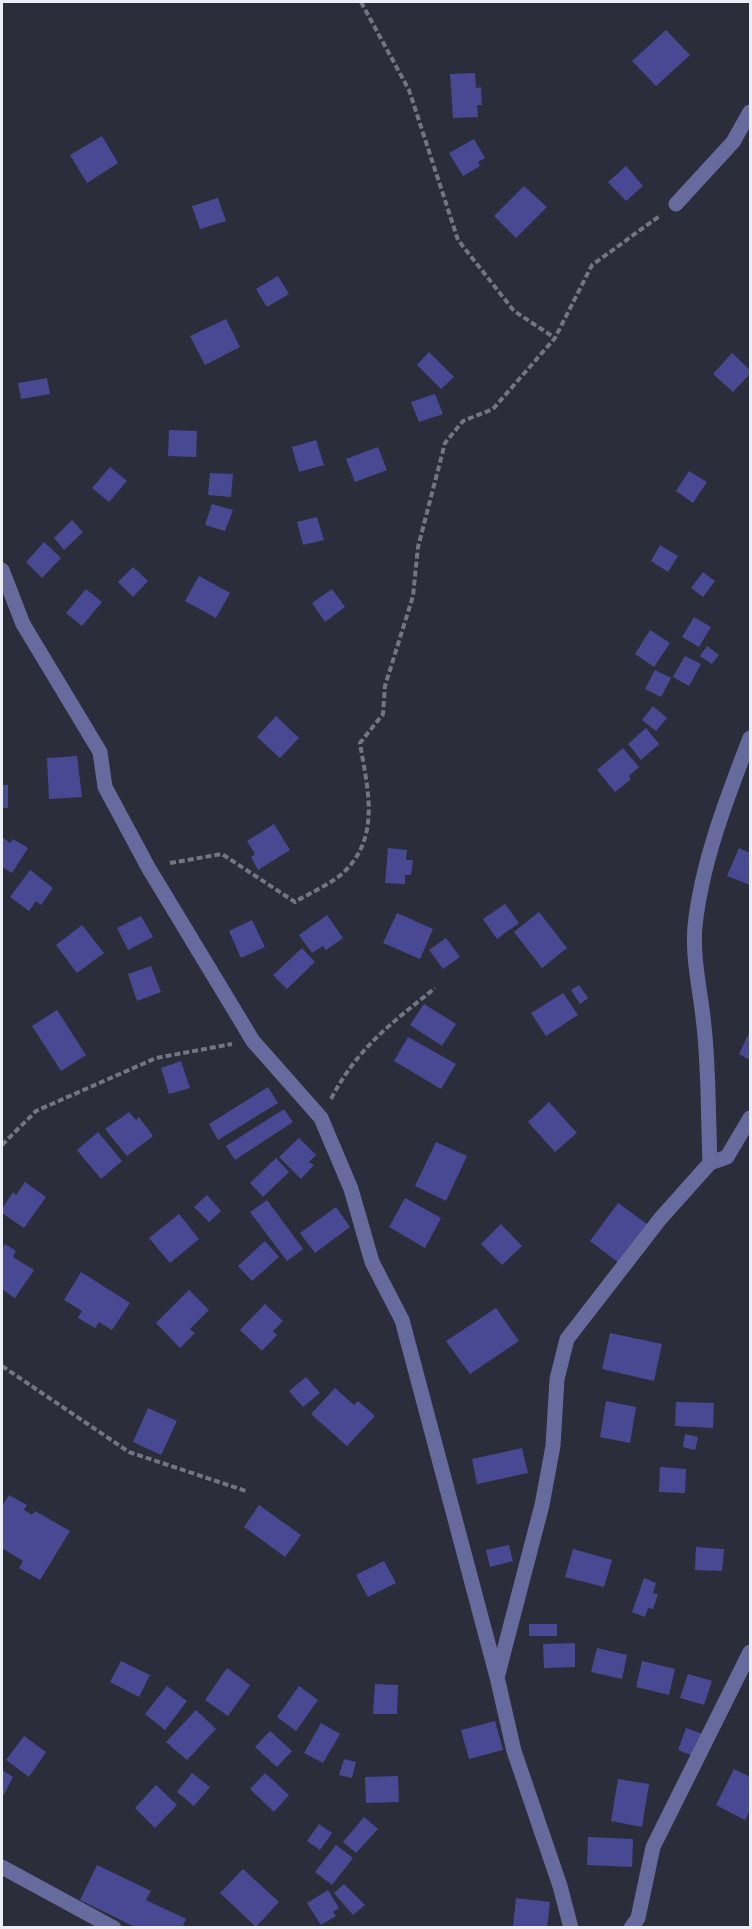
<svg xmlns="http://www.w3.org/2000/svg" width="752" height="1929" font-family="'PT Serif',serif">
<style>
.building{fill:#484992}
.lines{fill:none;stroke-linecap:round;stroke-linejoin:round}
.path{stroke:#737581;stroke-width:4;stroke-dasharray:6 3;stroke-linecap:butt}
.minor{stroke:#666a9d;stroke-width:15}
</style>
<rect width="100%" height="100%" fill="#2b2d3b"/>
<g class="building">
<polygon points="666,30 690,55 656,86 632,61"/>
<polygon points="475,73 476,88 481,87 482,105 477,105 478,117 453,118 450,74"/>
<polygon points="102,136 118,163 87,183 70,155"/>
<polygon points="474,139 485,158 478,162 480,166 463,176 449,153"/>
<polygon points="626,166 643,186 626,201 608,182"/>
<polygon points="524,186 547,207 516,238 494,216"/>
<polygon points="218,198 226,221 200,229 192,206"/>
<polygon points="278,276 289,294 267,307 256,289"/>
<polygon points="226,319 240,347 205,365 190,336"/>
<polygon points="429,352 454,377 441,389 417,365"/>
<polygon points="732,353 750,370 750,374 733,392 713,374"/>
<polygon points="47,378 50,394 21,399 18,383"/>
<polygon points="435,394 443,414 419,422 411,402"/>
<polygon points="169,430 197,431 196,457 168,456"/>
<polygon points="316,440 324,465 299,472 292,447"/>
<polygon points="378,447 387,470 355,482 346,459"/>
<polygon points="110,467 127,481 109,502 92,488"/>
<polygon points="689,471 707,482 693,503 676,491"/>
<polygon points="210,473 233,474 231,497 208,495"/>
<polygon points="212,504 233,510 225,531 205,525"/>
<polygon points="317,517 324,540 303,545 297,522"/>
<polygon points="72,520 83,532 64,550 54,538"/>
<polygon points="44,542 61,558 42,578 26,562"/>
<polygon points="660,545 678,556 668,572 651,561"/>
<polygon points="133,567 148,581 133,597 118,582"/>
<polygon points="703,572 715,581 703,597 691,588"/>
<polygon points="199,576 230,593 216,618 185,601"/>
<polygon points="86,589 102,602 82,626 66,613"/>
<polygon points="332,589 345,607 325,622 312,603"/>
<polygon points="694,617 711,627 699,647 682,637"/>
<polygon points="650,630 670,643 654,667 635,654"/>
<polygon points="707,646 719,655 712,664 700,656"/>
<polygon points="685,656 701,664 689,686 673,677"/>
<polygon points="655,670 671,678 661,697 645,689"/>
<polygon points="653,706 667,718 656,731 642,720"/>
<polygon points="276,716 299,738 280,758 257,737"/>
<polygon points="646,728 659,744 641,760 628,744"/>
<polygon points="623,748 639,767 629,776 631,779 615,792 597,770"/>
<polygon points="77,756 82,797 49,799 47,758"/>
<rect x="2" y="785" width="6" height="23"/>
<polygon points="274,824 290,850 258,870 251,857 255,854 247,841"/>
<polygon points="2,837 10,843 13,839 28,848 12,873 2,867"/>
<polygon points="388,848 407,850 406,860 413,860 411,875 405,875 405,884 385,883"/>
<polygon points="739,848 750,853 750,885 727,876"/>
<polygon points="30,870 53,888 41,905 36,901 29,911 10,897"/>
<polygon points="505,904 519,923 497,939 483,919"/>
<polygon points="539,912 567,948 542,968 514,932"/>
<polygon points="397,913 433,929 420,959 383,943"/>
<polygon points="327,915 343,938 326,950 323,946 312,953 299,935"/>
<polygon points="141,916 153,937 128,950 117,928"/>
<polygon points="252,920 265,947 241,958 229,931"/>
<polygon points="82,925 104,953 77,973 56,945"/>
<polygon points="446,938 460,957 443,969 429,950"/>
<polygon points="302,948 315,962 287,989 273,975"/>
<polygon points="151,966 161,992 137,1001 128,974"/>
<polygon points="579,985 588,998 580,1004 571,990"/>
<polygon points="563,993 578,1015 546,1036 531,1013"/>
<polygon points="424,1004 456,1024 442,1046 410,1025"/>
<polygon points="57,1010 86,1055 61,1071 32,1026"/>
<polygon points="750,1031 750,1060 739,1054"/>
<polygon points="408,1037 456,1064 441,1089 394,1061"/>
<polygon points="181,1061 190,1088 169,1094 161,1068"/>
<polygon points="268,1087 278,1103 218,1140 209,1124"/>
<polygon points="549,1102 577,1133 555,1152 528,1122"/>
<polygon points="284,1109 293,1122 235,1160 226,1146"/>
<polygon points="129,1112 136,1120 139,1117 153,1136 127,1156 105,1129"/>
<polygon points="98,1132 122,1161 101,1179 77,1150"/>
<polygon points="299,1138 316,1155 309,1162 314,1165 301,1179 279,1157"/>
<polygon points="436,1142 467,1156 446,1201 415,1186"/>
<polygon points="276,1158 289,1172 263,1197 250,1183"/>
<polygon points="25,1182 46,1197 24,1228 2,1213 2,1209 13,1192 16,1195"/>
<polygon points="207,1195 221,1211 209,1222 194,1207"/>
<polygon points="405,1198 441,1218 425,1248 389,1227"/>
<polygon points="267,1200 303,1249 287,1261 250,1212"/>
<polygon points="618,1203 647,1224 619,1263 590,1241"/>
<polygon points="336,1207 350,1227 315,1253 300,1233"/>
<polygon points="179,1214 199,1239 170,1263 149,1238"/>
<polygon points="501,1224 522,1246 502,1265 481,1244"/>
<polygon points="265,1241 279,1257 252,1281 238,1266"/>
<polygon points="5,1244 16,1251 13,1257 34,1270 15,1298 2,1289 2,1249"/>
<polygon points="81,1272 130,1303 112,1330 99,1322 95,1328 78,1318 82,1311 64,1300"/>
<polygon points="189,1290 209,1310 190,1329 195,1333 180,1348 156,1323"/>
<polygon points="265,1304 283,1321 273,1331 277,1335 262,1351 240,1330"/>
<polygon points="496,1308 519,1341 470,1374 446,1341"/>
<polygon points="610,1333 662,1344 654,1381 602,1369"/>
<polygon points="306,1377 320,1393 303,1407 289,1391"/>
<polygon points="335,1388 354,1405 358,1401 375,1416 347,1446 311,1414"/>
<polygon points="606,1401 636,1407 630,1443 600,1437"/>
<polygon points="676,1402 714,1403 713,1428 675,1426"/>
<polygon points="148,1408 177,1421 161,1455 133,1442"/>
<polygon points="685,1434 698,1437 695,1450 683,1447"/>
<polygon points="522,1448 528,1473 477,1484 472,1459"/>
<polygon points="660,1467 686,1469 685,1493 659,1492"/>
<polygon points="9,1495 27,1505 24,1510 32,1515 35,1511 70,1531 40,1580 19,1568 23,1561 2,1548 2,1506"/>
<polygon points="259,1505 301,1535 285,1557 244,1527"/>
<polygon points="509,1545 513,1561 490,1567 486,1550"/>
<polygon points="696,1547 724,1549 722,1571 695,1570"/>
<polygon points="573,1549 612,1560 604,1587 565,1577"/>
<polygon points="384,1561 396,1583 368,1597 356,1575"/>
<polygon points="644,1578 656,1583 653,1593 658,1594 653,1609 648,1608 645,1617 632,1612"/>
<rect x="529" y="1624" width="28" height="12"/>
<polygon points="575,1643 575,1667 544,1668 543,1644"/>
<polygon points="597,1648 627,1655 622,1679 591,1672"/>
<polygon points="121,1661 150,1675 139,1697 110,1682"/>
<polygon points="642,1661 675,1669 669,1695 636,1687"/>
<polygon points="227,1668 250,1685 228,1716 205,1700"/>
<polygon points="688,1674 712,1681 704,1705 680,1698"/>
<polygon points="375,1684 398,1685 397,1714 373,1714"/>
<polygon points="167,1686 187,1701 165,1730 145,1714"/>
<polygon points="299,1686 318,1700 296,1731 277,1717"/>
<polygon points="196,1710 216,1729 187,1760 166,1742"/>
<polygon points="495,1721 503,1750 469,1759 461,1730"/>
<polygon points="321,1723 340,1734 323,1763 304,1753"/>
<polygon points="686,1728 702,1734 694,1756 678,1750"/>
<polygon points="270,1731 292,1751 277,1767 255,1747"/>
<polygon points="24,1736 46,1752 29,1777 6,1760"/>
<polygon points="344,1759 356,1762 352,1778 339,1775"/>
<polygon points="734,1769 750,1777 750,1810 745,1820 716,1805"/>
<polygon points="2,1770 13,1777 2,1798"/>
<polygon points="192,1773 210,1787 194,1806 177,1792"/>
<polygon points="265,1773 289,1795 274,1812 250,1789"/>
<polygon points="398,1776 399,1802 366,1803 365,1777"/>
<polygon points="618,1779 649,1784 642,1827 611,1821"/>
<polygon points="156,1785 177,1805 155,1828 135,1808"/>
<polygon points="364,1817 378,1829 356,1853 343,1842"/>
<polygon points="319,1824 332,1833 320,1850 307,1841"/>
<polygon points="588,1837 633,1839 632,1867 587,1865"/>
<polygon points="336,1845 353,1858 332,1885 315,1872"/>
<polygon points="97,1865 151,1891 146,1900 186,1919 182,1928 137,1928 80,1900"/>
<polygon points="243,1869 279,1902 256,1927 220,1893"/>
<polygon points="344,1884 365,1905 353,1915 334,1893"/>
<polygon points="328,1890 339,1908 333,1912 336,1916 321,1925 307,1903"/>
<polygon points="516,1898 550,1902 547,1928 513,1927"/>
</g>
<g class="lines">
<g class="path">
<polyline points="361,2 409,90 458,240 514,311 555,338"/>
<path d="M170,863L222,854L295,902C311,892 334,883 346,870C381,834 367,787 360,743L383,714L385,686L413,596L418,547L445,443L463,421L493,409L555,338L592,265L661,215"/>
<path d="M331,1099C358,1047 391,1024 435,988"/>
<polyline points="2,1145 36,1111 156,1058 232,1044"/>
<polyline points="2,1366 129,1452 246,1491"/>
</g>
<g class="minor">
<polyline points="676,204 733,142 750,112"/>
<polyline points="2,570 23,624 100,752 105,787 148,867 253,1041 321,1118 351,1189 372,1262 402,1320 497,1677 514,1751 560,1886 571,1928"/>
<path d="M710,1163C708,1118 709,1071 704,1026C701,993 692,959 695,926C702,861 727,798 750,738"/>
<polyline points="498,1674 542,1505 553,1446 557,1379 567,1339 660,1219 710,1163 727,1157 750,1118"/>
<polyline points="2,1867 114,1928"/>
<polyline points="631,1928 638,1918 653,1847 750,1652"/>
</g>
</g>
<rect width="752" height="1929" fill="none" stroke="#eceef7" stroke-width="6"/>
</svg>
